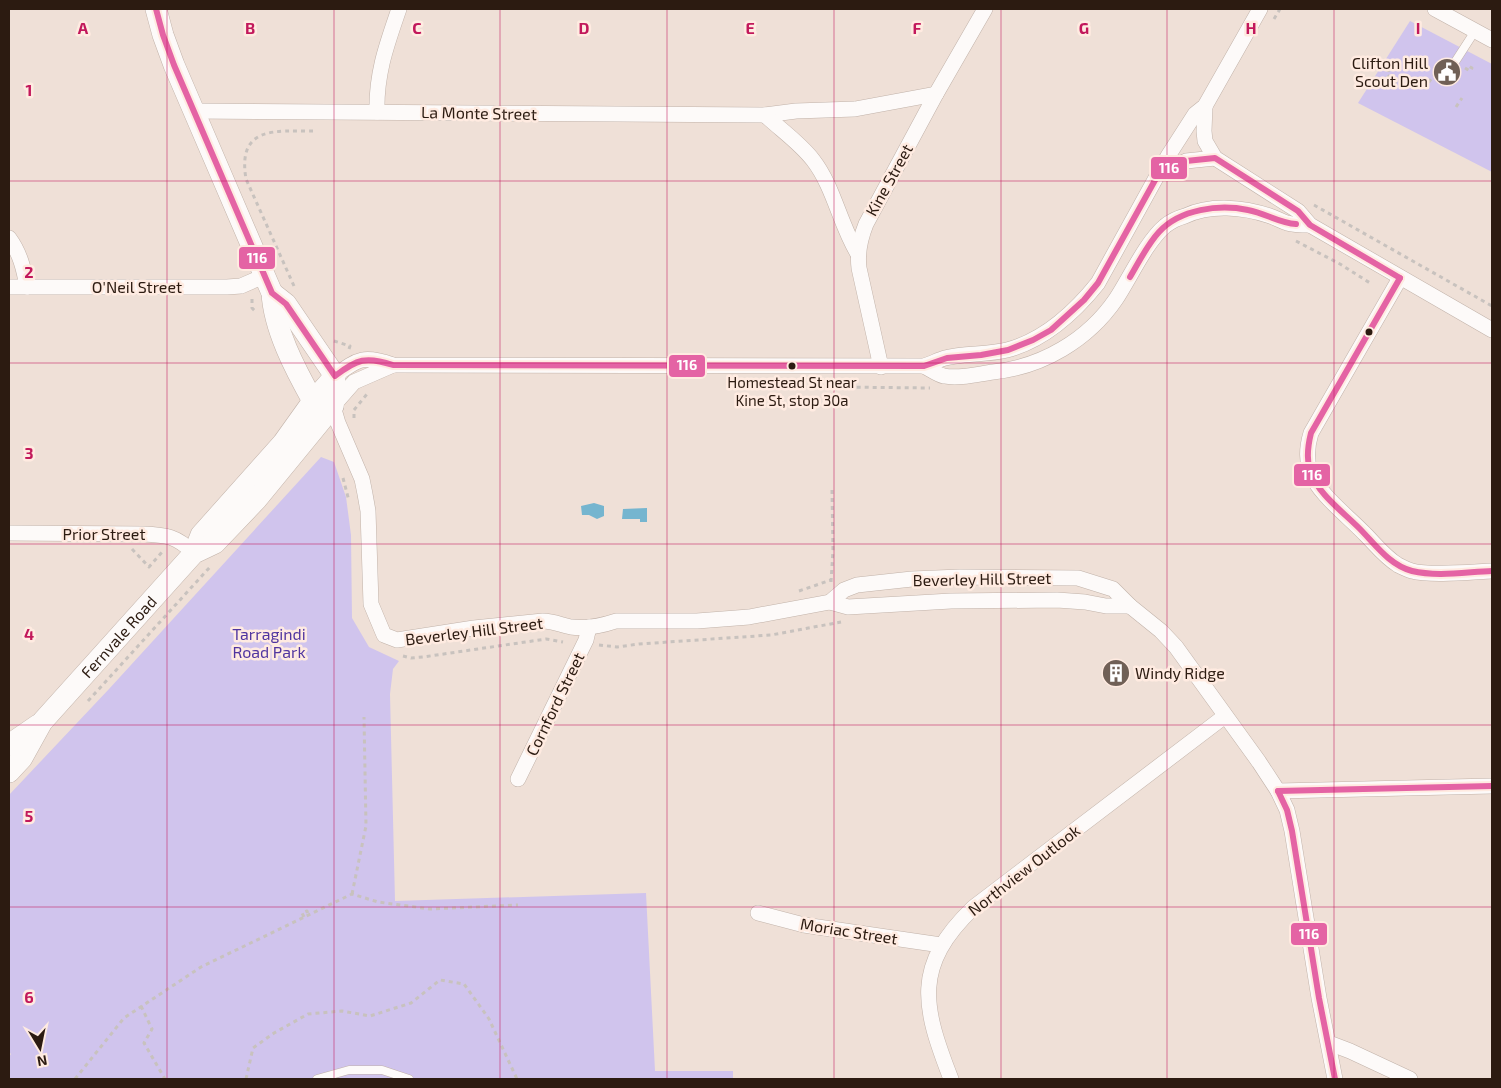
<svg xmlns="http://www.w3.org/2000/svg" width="1501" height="1088" font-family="'Exo 2',sans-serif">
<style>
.green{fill:#d0c4ed}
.water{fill:#75b5cf}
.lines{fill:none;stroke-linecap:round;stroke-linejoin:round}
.lane-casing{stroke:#c1b2a9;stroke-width:9}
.street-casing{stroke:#c1b2a9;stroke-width:16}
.secondary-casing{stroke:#c1b2a9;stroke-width:22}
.path{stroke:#c8c2be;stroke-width:3;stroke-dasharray:4 4;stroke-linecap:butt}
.lane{stroke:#fdfaf9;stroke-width:8}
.street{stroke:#fdfaf9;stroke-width:15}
.secondary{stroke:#fdfaf9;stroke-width:21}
.bus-1-casing{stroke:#ffebe1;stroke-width:10}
.bus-1{stroke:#e463a4;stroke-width:6}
.grid{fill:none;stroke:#c2185b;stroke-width:1;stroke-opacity:0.55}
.bus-dot{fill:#2c1b11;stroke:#ffebe1;stroke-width:2}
.labels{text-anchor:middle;stroke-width:5;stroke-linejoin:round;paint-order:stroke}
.bus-label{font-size:15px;fill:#2c1b11;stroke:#ffebe1}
.poi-label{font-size:16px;fill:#2c1b11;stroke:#ffebe1;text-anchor:end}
.street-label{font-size:16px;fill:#2c1b11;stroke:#ffebe1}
.park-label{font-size:16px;fill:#5035a0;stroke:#ffebe1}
.grid-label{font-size:16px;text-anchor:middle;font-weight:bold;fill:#c2185b;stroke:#ffebe1;stroke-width:5;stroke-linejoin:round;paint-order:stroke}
.line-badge{stroke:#ffebe1;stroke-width:2}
.badge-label{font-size:14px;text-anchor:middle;font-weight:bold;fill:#fff}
</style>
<rect width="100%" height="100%" fill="#efe0d7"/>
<g class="green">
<polygon points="1410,21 1492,64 1492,172 1358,103"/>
<polygon points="321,457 334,462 346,497 351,535 352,618 369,647 399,661 393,669 390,694 395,901 646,893 655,1071 733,1071 733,1079 9,1079 9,1057 11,1054 9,1052 9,795 109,689"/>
</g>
<g class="water">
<polygon points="594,503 604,506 604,516 597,519 589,515 582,515 581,506"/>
<polygon points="647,508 647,522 640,522 640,519 622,519 623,509"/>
</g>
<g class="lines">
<defs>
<g id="lane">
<polyline points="1455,62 1475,31"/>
<polyline points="317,1079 349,1070 382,1070 409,1079"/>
</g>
<g id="street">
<polyline points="1435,9 1492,40"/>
<polyline points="1205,106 1204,131 1205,141 1215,158 1298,211 1310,225 1492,330"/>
<polyline points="193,111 765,115 796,111 855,109 936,94"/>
<path d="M377,112C376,73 387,44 399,9"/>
<path d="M765,115C781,130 800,143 813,160C834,187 840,225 858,254"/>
<polyline points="1159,173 1186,161 1215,158"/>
<path d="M9,238C20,253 24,269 27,287"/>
<path d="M1400,278L1311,433C1307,446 1306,458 1310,471C1318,494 1348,516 1365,534C1375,544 1385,557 1398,565C1402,567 1408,570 1412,571C1431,576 1471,572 1492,571"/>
<polyline points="9,287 227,287 241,286 264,276"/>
<path d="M393,365L354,382L333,406L338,423L362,479L365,494L368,511L371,604L384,635L397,640L474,628L543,621C553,621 561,625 571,627C587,629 601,626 616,621H697L749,617L830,602L844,590L857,585L912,579L960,577L1078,578L1113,589L1130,606L1161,631L1176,647L1259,762L1278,791L1287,810L1292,831L1319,998L1335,1079"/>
<path d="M924,366C930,369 938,375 944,376C959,379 978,374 993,372C1042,367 1088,340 1116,299C1130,278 1146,242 1165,226C1170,222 1178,218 1185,216C1211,204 1243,207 1270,216C1276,218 1281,221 1287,223C1294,225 1303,225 1310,225"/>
<path d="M881,367L859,268C857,252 860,239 866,224L936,94L985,9"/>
<path d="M335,376C358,358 365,355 393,365L924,366C931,364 938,360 945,358C964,353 987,355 1007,350C1045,340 1074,313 1098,283L1168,156L1195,114L1205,106L1260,9"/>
<path d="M9,533L143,534C167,535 176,536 194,553"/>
<polyline points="830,602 848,607 951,601 1057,600 1085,602 1106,606 1130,606"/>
<polyline points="518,779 586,640 589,627"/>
<polyline points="1278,791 1492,786"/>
<polyline points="758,913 804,925 941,945"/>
<polyline points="1329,1043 1350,1051 1410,1079"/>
<path d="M951,1079C923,1007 912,966 974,907L1225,716"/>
</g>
<g id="secondary">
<path d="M156,9L163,35L174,65L272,293C274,329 295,369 313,401L333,406"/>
<polyline points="272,293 286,304 335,376 334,391"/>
<polyline points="194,553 201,535 283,443 313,401 335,376"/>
<polyline points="9,745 38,725"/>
<path id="s1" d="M9,772L22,758L42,722L194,553L215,543L256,500L333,406"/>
</g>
</defs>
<use href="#lane" class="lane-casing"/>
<use href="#street" class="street-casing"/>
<use href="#secondary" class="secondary-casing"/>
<g class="path">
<polyline points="1274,19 1280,9"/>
<polyline points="1389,68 1387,75 1397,83"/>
<polyline points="1465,68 1470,71 1472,68 1467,65"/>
<polyline points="1424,89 1434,75"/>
<polyline points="1456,107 1462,98"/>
<polyline points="1314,205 1492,306"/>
<polyline points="1296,241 1340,264 1370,283"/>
<path d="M294,286L246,179C237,126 275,131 313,131"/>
<polyline points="252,299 252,308 256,312"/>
<polyline points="334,341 350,346 349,349"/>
<polyline points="729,383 744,386 930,388"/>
<polyline points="354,418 354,410 367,394"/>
<polyline points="343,478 349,501"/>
<polyline points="132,549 149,567 163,551"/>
<polyline points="831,582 833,550 832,490"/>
<polyline points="799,591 831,580"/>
<polyline points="599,645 617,647 639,644 771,635 841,622"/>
<polyline points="403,656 411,658 423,657 546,639 563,642"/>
<polyline points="88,701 210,567"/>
<polyline points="352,894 366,826 364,717"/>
<polyline points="304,917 302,913 307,911 308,914"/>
<polyline points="141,1006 152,1029 144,1043 165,1079"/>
<polyline points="75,1079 124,1018 201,967 352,894 378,902 430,909 518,905"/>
<polyline points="246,1079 253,1048 274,1033 308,1014 342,1011 370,1016 411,1003 440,980 464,984 489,1019 517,1079"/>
</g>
<use href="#lane" class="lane"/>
<use href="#street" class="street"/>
<use href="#secondary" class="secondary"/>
<defs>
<g id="bus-1">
<path d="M156,9L163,35L174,65L272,293L286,304L335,376C357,359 366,356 393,365L924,366L947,358L981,355L1008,350L1033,340L1051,330L1084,300L1098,283L1159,173L1186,161L1215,158L1298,211L1310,225L1400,278"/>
<path d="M1130,277C1139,262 1147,245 1159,232C1180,209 1219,204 1248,210C1265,213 1279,223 1296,224"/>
<path d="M1400,278L1311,433C1308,445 1306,458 1310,471C1318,494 1342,511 1359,528C1375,544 1389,565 1412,571C1437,577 1466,572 1492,571"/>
<polyline points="1278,791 1287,810 1292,831 1319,998 1335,1079"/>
<polyline points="1278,791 1492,786"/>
</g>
</defs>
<use href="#bus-1" class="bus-1-casing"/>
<use href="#bus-1" class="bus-1"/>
</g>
<path class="grid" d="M167,9V1079M334,9V1079M500,9V1079M667,9V1079M834,9V1079M1001,9V1079M1167,9V1079M1334,9V1079M9,181H1492M9,363H1492M9,544H1492M9,725H1492M9,907H1492"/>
<defs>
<symbol id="civic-disc" viewBox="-11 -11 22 22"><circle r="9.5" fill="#706056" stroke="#ffebe1"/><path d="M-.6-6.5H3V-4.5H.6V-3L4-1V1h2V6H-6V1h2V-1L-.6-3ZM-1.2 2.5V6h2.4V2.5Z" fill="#fff"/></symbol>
<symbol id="building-disc" viewBox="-11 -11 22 22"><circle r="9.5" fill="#706056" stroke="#ffebe1"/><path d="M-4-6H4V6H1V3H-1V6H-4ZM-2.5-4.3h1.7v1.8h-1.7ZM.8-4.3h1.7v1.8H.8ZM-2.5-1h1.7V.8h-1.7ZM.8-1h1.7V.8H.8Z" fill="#fff"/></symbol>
</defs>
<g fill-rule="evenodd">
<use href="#civic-disc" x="1431" y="56" width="32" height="32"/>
<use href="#building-disc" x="1100" y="657" width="32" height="32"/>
</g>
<g class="bus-dot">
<circle cx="1369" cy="332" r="4.5"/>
<circle cx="792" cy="366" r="4.5"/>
</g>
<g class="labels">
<g class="bus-label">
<text x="792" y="388">Homestead St near<tspan x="792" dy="18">Kine St, stop 30a</tspan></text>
</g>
<g class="poi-label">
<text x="1428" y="69">Clifton Hill<tspan x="1428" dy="18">Scout Den</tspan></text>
<text x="1135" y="679" text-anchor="start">Windy Ridge</text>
</g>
<g class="street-label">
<text transform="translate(479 113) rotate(1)" y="6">La Monte Street</text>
<text transform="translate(889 180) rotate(-61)" y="6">Kine Street</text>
<text x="137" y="293">O'Neil Street</text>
<text x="104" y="540">Prior Street</text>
<text transform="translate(982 579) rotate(-1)" y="6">Beverley Hill Street</text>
<text transform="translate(474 631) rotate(-7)" y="6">Beverley Hill Street</text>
<text dy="6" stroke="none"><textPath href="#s1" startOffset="175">Fernvale Road</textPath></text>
<text transform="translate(555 704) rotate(-64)" y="6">Cornford Street</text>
<text transform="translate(1024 870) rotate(-38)" y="6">Northview Outlook</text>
<text transform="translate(849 931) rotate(9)" y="6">Moriac Street</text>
</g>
<g class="park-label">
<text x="269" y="640">Tarragindi<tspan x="269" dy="18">Road Park</tspan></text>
</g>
</g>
<g class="grid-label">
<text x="83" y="34">A</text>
<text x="250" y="34">B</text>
<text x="417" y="34">C</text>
<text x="584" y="34">D</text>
<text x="750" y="34">E</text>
<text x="917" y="34">F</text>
<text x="1084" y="34">G</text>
<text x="1251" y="34">H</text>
<text x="1418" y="34">I</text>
<text x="29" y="96">1</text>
<text x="29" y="278">2</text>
<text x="29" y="459">3</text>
<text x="29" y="640">4</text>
<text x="29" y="822">5</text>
<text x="29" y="1003">6</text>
</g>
<g class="line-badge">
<rect x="1150" y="156" width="38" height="24" rx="5" fill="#e463a4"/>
<rect x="238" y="246" width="38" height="24" rx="5" fill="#e463a4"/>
<rect x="668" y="354" width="38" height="24" rx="5" fill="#e463a4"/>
<rect x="1293" y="463" width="38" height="24" rx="5" fill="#e463a4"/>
<rect x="1290" y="922" width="38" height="24" rx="5" fill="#e463a4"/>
</g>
<g class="badge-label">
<text x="1169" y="173">116</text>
<text x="257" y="263">116</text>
<text x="687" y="370">116</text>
<text x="1312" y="480">116</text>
<text x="1309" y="939">116</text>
</g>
<rect width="1501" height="1088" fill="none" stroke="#2c1b11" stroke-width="20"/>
<g transform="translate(40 1048) rotate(170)" stroke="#ffebe1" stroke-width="4" paint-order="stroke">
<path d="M0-4L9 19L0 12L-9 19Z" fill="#2c1b11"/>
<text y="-8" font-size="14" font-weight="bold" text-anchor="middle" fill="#2c1b11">N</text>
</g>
</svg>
